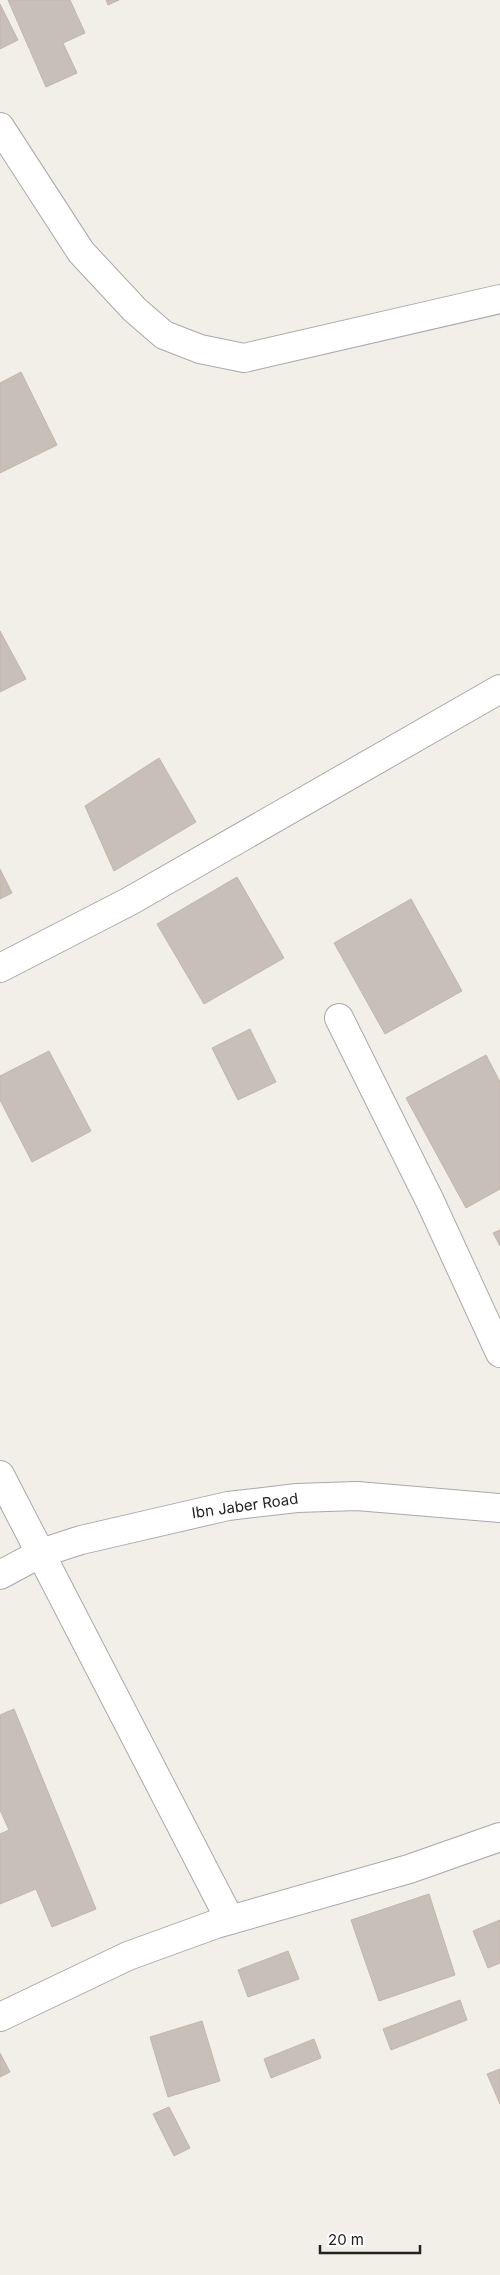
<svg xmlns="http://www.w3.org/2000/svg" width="500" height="2275" font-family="Inter,sans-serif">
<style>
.building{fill:#c7bfb8;stroke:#c4b6ab}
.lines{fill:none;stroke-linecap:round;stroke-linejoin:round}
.minor-casing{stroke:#a9a9a9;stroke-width:30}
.minor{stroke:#fff;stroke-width:28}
.labels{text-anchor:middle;stroke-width:4.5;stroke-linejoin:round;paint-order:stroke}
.street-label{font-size:15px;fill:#222;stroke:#fff}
</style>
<rect width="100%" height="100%" fill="#f2efe9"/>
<g class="building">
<polygon points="8,0 70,0 85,33 63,43 77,73 46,87"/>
<polygon points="106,0 119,0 108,5"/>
<polygon points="0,4 18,40 0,49"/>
<polygon points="21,372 57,445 0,473 0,383"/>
<polygon points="0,631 26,679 0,692"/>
<polygon points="159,758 196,822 114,871 85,806"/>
<polygon points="0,869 12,893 0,899"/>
<polygon points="237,877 284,958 204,1004 157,924"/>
<polygon points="411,899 462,991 385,1034 334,943"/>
<polygon points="250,1029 276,1082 238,1100 212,1048"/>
<polygon points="49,1051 91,1131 32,1162 0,1100 0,1076"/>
<polygon points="486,1055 500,1082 500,1189 466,1208 406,1098"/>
<polygon points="500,1230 500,1246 493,1233"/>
<polygon points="14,1709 96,1909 52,1927 36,1889 0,1904 0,1834 9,1830 0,1810 0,1715"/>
<polygon points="429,1894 455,1975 379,2001 351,1920"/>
<polygon points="500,1920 500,1963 488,1968 473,1931"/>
<polygon points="288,1951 299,1979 248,1997 238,1970"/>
<polygon points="460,2000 467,2020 391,2050 383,2029"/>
<polygon points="202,2021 220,2081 168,2097 150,2037"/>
<polygon points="314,2039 321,2058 271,2078 264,2059"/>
<polygon points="0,2053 10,2072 0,2077"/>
<polygon points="500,2069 500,2104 487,2074"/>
<polygon points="169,2107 190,2148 174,2156 153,2114"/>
</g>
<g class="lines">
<defs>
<g id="minor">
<polyline points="0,127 81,252 135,310 164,335 200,349 244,358 500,299"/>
<polyline points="0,968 130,901 500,689"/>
<polyline points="339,1018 430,1201 500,1353"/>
<polyline points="0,1475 230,1920"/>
<polyline points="0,1575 41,1553 81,1540 228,1506 297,1498 357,1496 500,1508"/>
<polyline points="0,2017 128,1956 216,1924 409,1869 500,1837"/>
</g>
</defs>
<use href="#minor" class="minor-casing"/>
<use href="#minor" class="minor"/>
</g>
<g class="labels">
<g class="street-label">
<text transform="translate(245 1506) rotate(-8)" y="5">Ibn Jaber Road</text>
</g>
</g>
<path d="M320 2245v8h100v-8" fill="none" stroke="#222222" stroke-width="2.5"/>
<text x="328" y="2245" font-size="15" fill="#222222" stroke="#ffffff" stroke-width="4" paint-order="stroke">20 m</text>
</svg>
